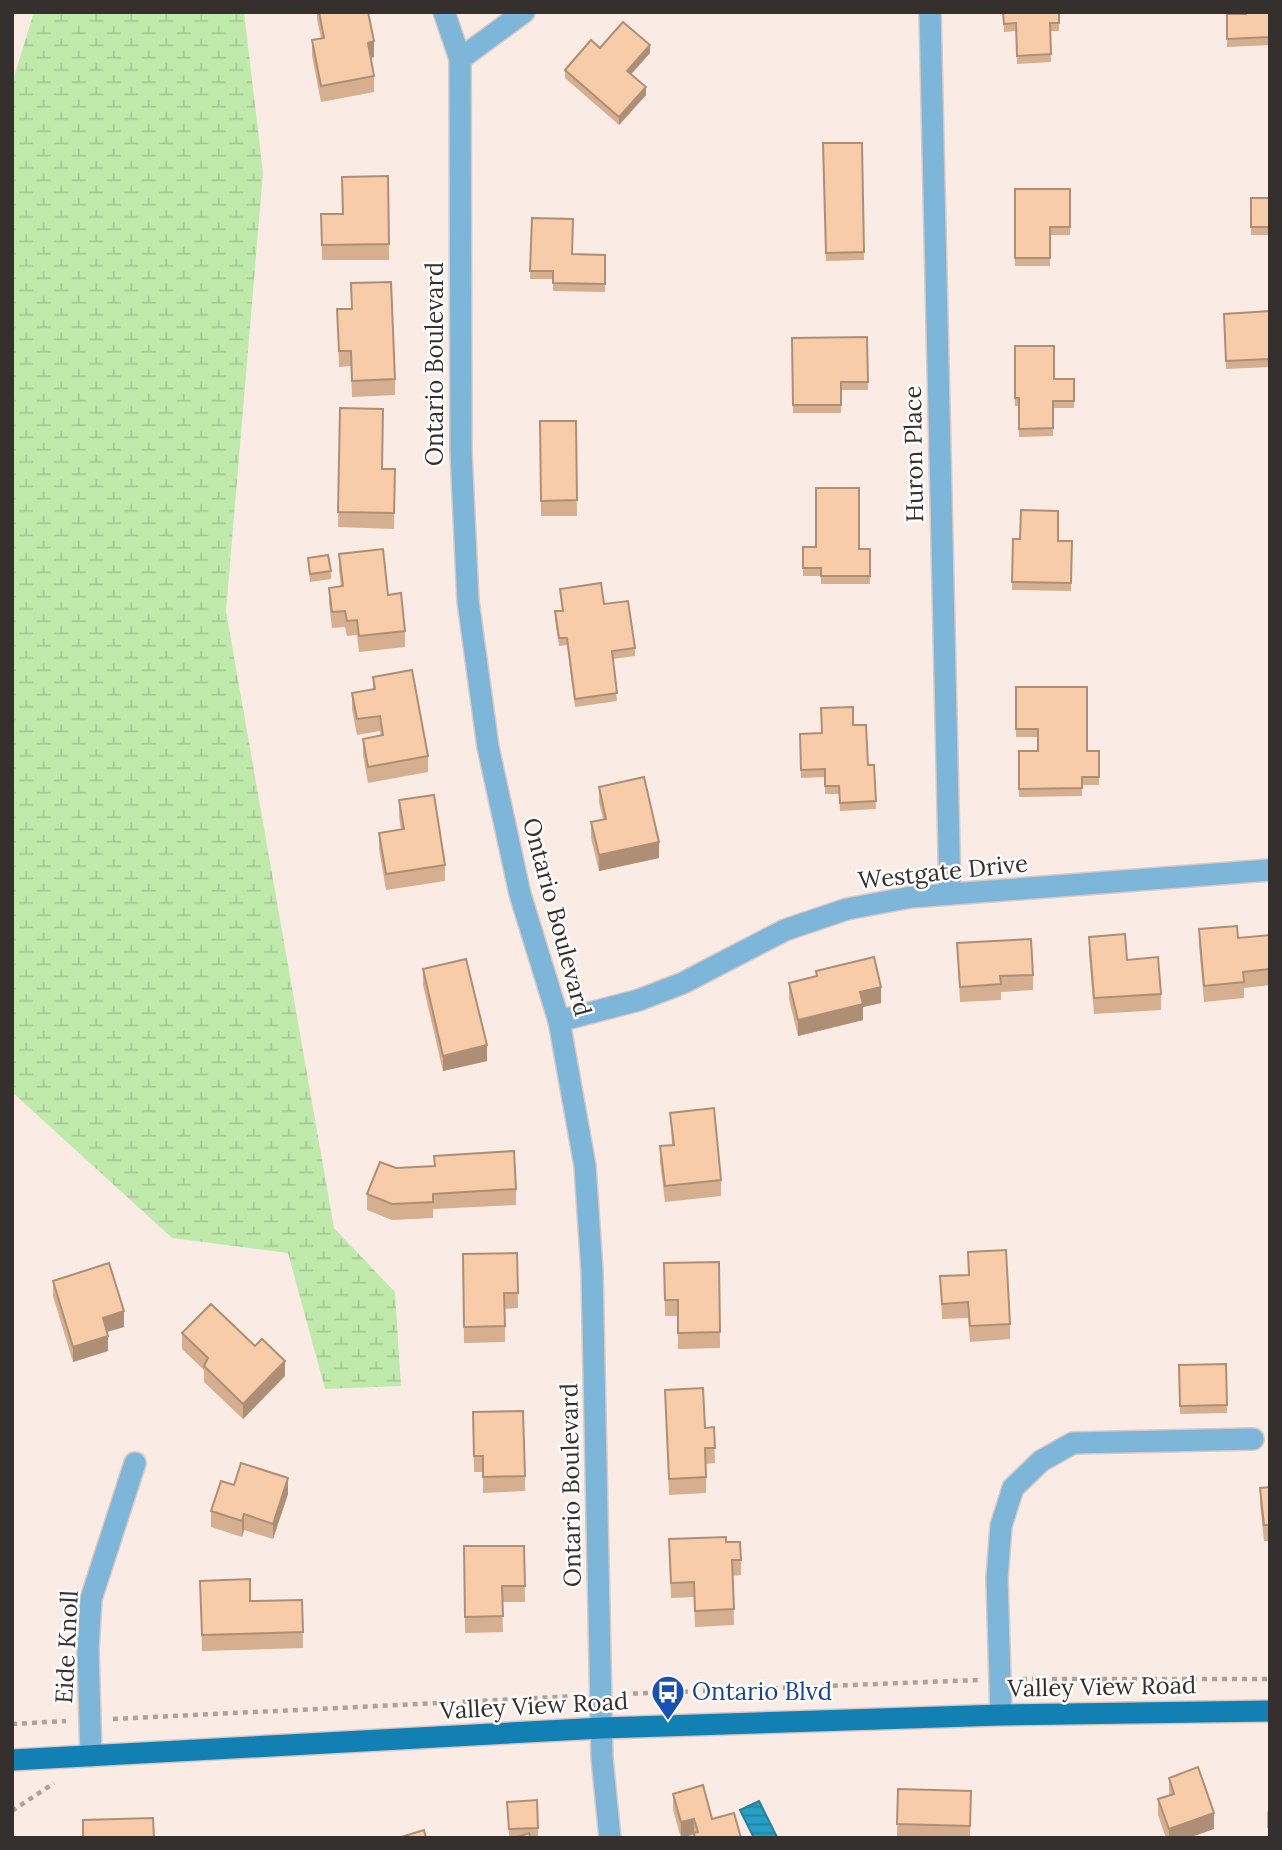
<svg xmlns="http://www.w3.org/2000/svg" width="1282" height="1850" font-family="Lora,serif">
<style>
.wetland{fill:url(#wetland-marsh)}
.water{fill:url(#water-rules);stroke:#2a7e98;stroke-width:2}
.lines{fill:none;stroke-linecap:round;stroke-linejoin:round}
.minor-casing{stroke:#d7cac4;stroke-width:24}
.major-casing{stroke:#d7cac4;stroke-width:24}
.path{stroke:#ada29d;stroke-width:4.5;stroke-dasharray:5 5;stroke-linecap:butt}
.minor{stroke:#7db6d9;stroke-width:21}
.major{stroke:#1380b4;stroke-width:21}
.wall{fill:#d5af90}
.shaded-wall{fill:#ae8f76}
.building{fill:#f8cca8;stroke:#ae8f76;stroke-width:2}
.labels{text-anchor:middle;stroke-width:5;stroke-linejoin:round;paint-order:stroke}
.street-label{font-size:24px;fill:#352f2d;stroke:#fff}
.transit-label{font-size:24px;fill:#164399;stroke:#fff;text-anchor:start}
</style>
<defs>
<pattern id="wetland-marsh" width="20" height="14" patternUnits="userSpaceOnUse" patternTransform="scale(1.75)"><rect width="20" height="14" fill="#c0e9ac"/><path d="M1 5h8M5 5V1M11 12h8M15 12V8" fill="none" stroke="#a6c894"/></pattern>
<pattern id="water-rules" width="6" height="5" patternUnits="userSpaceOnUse" patternTransform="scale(1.75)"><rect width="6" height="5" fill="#26a0c6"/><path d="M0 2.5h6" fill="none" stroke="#2283a1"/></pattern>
</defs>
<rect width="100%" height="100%" fill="#faece5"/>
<polygon class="wetland" points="34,12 244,12 263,173 226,611 334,1228 395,1292 401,1386 325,1389 288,1253 172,1238 12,1092 12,83"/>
<polygon class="water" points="759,1801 777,1837 775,1838 754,1838 740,1810"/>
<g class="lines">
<defs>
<g id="minor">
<polyline points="444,12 460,59 461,452 468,601 488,747 520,894 559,1021 585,1166 592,1271 602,1758 610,1838"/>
<polyline points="930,12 950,894"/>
<polyline points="460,59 524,12"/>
<polyline points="559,1021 639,1000 683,983 785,930 847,909 911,897 1270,870"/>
<polyline points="1001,1715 997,1578 1001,1526 1013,1488 1041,1461 1073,1443 1253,1439"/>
<polyline points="91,1756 88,1650 91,1599 135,1463"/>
</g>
<polyline id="major" points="12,1760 602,1728 1001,1715 1270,1711"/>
</defs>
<use href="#minor" class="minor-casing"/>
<use href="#major" class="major-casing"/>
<g class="path">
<polyline points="1022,1679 1270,1679"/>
<polyline points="623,1694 978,1680"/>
<polyline points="113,1719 580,1696"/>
<polyline points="12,1724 66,1721"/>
<polyline points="12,1811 54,1783"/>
</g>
<use href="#minor" class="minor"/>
<use href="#major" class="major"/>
</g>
<g class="wall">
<polygon points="317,12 368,12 374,57 370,58 374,76 374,92 321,102 312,56 312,40 321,38 317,19"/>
<polygon points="1003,12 1059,12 1059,31 1050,31 1051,62 1017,64 1016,31 1004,32"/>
<polygon points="1270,12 1270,45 1227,47 1227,14"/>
<polygon points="600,48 650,53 631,74 646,95 619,125 565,78 565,70"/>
<polygon points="823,143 862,143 864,260 826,261"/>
<polygon points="388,176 389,260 322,260 321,214 343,214"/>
<polygon points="1015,189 1070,189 1070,235 1050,235 1050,266 1015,266"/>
<rect x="1251" y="198" width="19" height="37"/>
<polygon points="532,218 572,254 605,255 605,292 553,291 553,279 530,279"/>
<polygon points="351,283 395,379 395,395 352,397 351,366 339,367 337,309 351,309"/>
<polygon points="1270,311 1269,367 1226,369 1224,322"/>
<polygon points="867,337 868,390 841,390 841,413 793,413 792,338"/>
<polygon points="1015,346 1054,379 1074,379 1074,408 1053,408 1053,436 1019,437 1019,406 1015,406"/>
<polygon points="340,408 383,469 395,469 394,529 338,527"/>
<polygon points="540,421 576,421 577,516 541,516"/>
<polygon points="1013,539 1072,541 1071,591 1012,590"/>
<polygon points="803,547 870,549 870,584 821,584 821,576 803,576"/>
<polygon points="339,554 388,595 405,631 405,647 359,652 357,635 347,636 345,627 332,628 329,603 329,588 341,586 339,570"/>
<polygon points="308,558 331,571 331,579 310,582"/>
<polygon points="560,589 604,604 635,648 635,656 613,659 617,701 575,707 567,645 559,646 555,619 555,611 562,611"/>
<polygon points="373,677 428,756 428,772 368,783 363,755 363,739 381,736 380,731 357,735 352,709 352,693 373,690"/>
<polygon points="1016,687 1087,751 1099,751 1099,785 1082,785 1082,796 1019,797 1019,751 1038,751 1038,737 1016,737"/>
<polygon points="853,725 868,765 874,765 876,809 840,811 839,794 825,794 825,777 801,778 800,734 821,733"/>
<polygon points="599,787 659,858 599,871 591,838 591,822 603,819 599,802"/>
<polygon points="399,800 445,865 445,881 386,890 379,849 379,833 401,830 399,816"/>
<polygon points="1199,929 1238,938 1270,935 1270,985 1244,988 1244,998 1204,1002 1199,945"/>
<polygon points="1089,937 1127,960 1161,994 1161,1010 1094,1014 1089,953"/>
<polygon points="957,943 1033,975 1033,990 1001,992 1001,1000 960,1002"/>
<polygon points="423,969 487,1061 443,1071 423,985"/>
<polygon points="816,971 881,1003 863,1007 863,1020 798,1036 789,999 789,983 816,976"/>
<polygon points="670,1113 721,1180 721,1196 665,1202 660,1162 660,1146 672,1145"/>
<polygon points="434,1156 516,1189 516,1205 433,1209 433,1218 392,1220 367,1210 367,1194 396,1168 434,1166"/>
<polygon points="968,1252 1010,1324 1010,1339 970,1342 968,1318 942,1319 940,1276 968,1275"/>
<polygon points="517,1253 518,1308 505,1309 505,1342 464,1343 463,1254"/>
<polygon points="719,1262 720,1348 678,1349 678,1316 665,1316 664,1263"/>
<polygon points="53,1281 124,1327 107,1332 108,1351 73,1362 53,1296"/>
<polygon points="182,1333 285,1376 243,1419 204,1382 204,1370 182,1349"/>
<polygon points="1226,1364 1227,1413 1180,1414 1179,1365"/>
<polygon points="665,1390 705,1428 714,1427 715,1463 706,1464 706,1493 669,1495"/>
<polygon points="473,1412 525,1476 525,1491 483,1493 483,1472 474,1472"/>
<polygon points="234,1485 288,1494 273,1539 244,1530 242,1537 211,1527 211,1511"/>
<polygon points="1270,1487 1270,1541 1264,1541 1260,1504 1260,1488"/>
<polygon points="669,1539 726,1542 741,1560 741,1575 733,1576 734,1625 695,1627 694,1597 671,1598"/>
<polygon points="464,1546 524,1546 525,1602 502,1602 503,1632 465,1633"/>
<polygon points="200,1581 250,1601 302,1600 303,1648 202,1651"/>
<polygon points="1169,1778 1214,1829 1188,1838 1166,1838 1158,1815 1158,1799 1169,1795"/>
<polygon points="898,1789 971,1791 970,1838 897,1838"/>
<polygon points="673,1794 712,1819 741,1838 694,1838 694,1835 681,1838 673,1810"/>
<polygon points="537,1800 538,1836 509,1837 507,1802"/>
<polygon points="1270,1803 1270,1829 1267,1828 1267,1813"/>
</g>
<g class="shaded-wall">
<polygon points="374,41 374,57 368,59 368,43"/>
<polygon points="650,45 650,53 627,79 627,71"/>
<polygon points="646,87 646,95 619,125 619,117"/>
<polygon points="659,842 659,858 599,871 599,855"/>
<polygon points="881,987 881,1003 863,1007 863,1020 798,1036 798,1020 860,992"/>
<polygon points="487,1045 487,1061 443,1071 443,1056"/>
<polygon points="124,1311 124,1327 103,1333 103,1318"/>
<polygon points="108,1336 108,1351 73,1362 73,1347"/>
<polygon points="285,1361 285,1376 243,1419 243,1404"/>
<polygon points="288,1478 288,1494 273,1539 273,1524"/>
<polygon points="244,1514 244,1530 242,1537 242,1521"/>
<polygon points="1214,1813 1214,1829 1188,1838 1169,1838 1169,1829"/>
<polygon points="694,1819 694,1834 681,1838 681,1822"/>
</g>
<g class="building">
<polygon points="319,12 368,12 374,41 368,43 374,76 321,86 312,40 324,38"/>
<polygon points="1003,12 1059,12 1059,23 1050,23 1051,54 1017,56 1016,23 1004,24"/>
<polygon points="1246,12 1270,12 1270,37 1227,39 1227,14 1246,14"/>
<polygon points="623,22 650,45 627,71 646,87 619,117 565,70 591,40 600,48"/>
<polygon points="823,143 862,143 864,252 826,253"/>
<polygon points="388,176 389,244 322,245 321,214 343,214 342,177"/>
<polygon points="1015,189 1070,189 1070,227 1050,227 1050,258 1015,258"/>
<rect x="1251" y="198" width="19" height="29"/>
<polygon points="532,218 573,219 572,254 605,255 605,284 553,283 553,271 530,271"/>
<polygon points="391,282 395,379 352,381 351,351 339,351 337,309 352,309 351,283"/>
<polygon points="1270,311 1270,366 1269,359 1226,361 1224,314"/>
<polygon points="867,337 868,382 841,382 841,405 793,405 792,338"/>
<polygon points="1015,346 1054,346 1054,379 1074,379 1074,401 1053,401 1053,428 1019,429 1019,398 1015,398"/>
<polygon points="340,408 383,409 382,469 395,469 394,513 338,512"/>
<polygon points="540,421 576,421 577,500 541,501"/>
<polygon points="816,488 859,488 859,549 870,549 870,576 821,576 821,568 803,568 803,547 816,547"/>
<polygon points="1021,510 1058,511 1058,541 1072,541 1071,583 1012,582 1013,539 1020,539"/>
<polygon points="383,549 388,595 401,593 405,631 359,636 357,620 347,621 345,611 332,612 329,588 343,586 339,554"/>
<polygon points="328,555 331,571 310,574 308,558"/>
<polygon points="601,583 604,604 628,601 635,648 612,651 617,693 575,699 567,638 559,638 555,611 563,611 560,589"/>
<polygon points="412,670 428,756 368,767 363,739 383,735 380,716 357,719 352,693 375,689 373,677"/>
<polygon points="1016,687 1087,687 1087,751 1099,751 1099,777 1082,777 1082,788 1019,789 1019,751 1038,751 1038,729 1016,729"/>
<polygon points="853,707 853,725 866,725 868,765 874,765 876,801 840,803 839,786 825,786 825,769 801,770 800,734 822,733 821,708"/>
<polygon points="644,777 659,842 599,855 591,822 606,819 599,787"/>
<polygon points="434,795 445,865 386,874 379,833 404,829 399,800"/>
<polygon points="1237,926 1238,938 1270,935 1270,969 1243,972 1244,982 1204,986 1199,929"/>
<polygon points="1125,934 1127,960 1158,957 1161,994 1094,998 1089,937"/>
<polygon points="1031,939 1033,975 1000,976 1001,984 960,987 957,943"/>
<polygon points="874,957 881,987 860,992 863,1004 798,1020 789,983 817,976 816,971"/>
<polygon points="466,959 487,1045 443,1056 423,969"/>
<polygon points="714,1108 721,1180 665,1186 660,1146 674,1145 670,1113"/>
<polygon points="514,1151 516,1189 433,1194 433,1202 392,1204 367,1194 380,1162 396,1168 435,1166 434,1156"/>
<polygon points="1006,1250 1010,1324 970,1326 968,1302 942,1304 940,1276 969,1275 968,1252"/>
<polygon points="517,1253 518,1293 504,1293 505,1326 464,1327 463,1254"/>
<polygon points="719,1262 720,1332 678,1333 678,1300 665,1300 664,1263"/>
<polygon points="109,1263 124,1311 103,1318 108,1336 73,1347 53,1281"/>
<polygon points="211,1304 255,1346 262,1339 285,1361 243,1404 204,1366 208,1358 182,1333"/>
<polygon points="1226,1364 1227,1405 1180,1406 1179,1365"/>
<polygon points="703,1388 705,1428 714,1427 715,1448 705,1448 706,1477 669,1479 665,1390"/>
<polygon points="523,1411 525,1476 483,1477 483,1456 474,1456 473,1412"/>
<polygon points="241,1463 288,1478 273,1524 244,1514 242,1521 211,1511 221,1481 234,1485"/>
<polygon points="1270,1487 1270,1525 1264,1525 1260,1488"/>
<polygon points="726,1537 726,1542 740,1542 741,1560 732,1560 734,1609 695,1611 694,1582 671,1583 669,1539"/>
<polygon points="464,1546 524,1546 525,1586 502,1586 503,1616 465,1617"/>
<polygon points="250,1579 250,1601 302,1600 303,1632 202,1635 200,1581"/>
<polygon points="1198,1767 1214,1813 1169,1829 1158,1799 1174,1794 1169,1778"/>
<polygon points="703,1785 712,1819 734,1813 741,1838 695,1838 694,1833 698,1832 694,1819 681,1822 673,1794"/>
<polygon points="898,1789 971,1791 970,1826 897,1824"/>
<polygon points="537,1800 538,1828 509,1829 507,1802"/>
<polygon points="153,1818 154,1838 83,1838 83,1820"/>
<polygon points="424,1830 426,1838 398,1838"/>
<polygon points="529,1833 530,1838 515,1838"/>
</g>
<defs>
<symbol id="bus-pin" viewBox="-11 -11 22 30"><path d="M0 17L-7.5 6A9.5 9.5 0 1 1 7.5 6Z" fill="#1a4fb4" stroke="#fff"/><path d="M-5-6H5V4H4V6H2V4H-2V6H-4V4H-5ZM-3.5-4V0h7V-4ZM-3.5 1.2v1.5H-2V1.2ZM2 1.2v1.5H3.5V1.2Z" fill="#fff"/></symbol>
</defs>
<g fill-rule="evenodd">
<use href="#bus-pin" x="649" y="1673" width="38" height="52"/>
</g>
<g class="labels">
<g class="street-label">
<text transform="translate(435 364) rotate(-90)" y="8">Ontario Boulevard</text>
<text transform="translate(914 454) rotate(-91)" y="8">Huron Place</text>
<text transform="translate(943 872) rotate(-6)" y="8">Westgate Drive</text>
<text transform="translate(557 917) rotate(75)" y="8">Ontario Boulevard</text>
<text transform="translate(571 1485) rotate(-91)" y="8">Ontario Boulevard</text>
<text transform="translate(67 1647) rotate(-87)" y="8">Eide Knoll</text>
<text transform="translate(1102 1687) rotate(-1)" y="8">Valley View Road</text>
<text transform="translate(534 1706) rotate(-3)" y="8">Valley View Road</text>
</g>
<g class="transit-label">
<text x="692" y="1700">Ontario Blvd</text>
</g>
</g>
<rect width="1282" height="1850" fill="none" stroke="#352f2d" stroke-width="28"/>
</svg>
